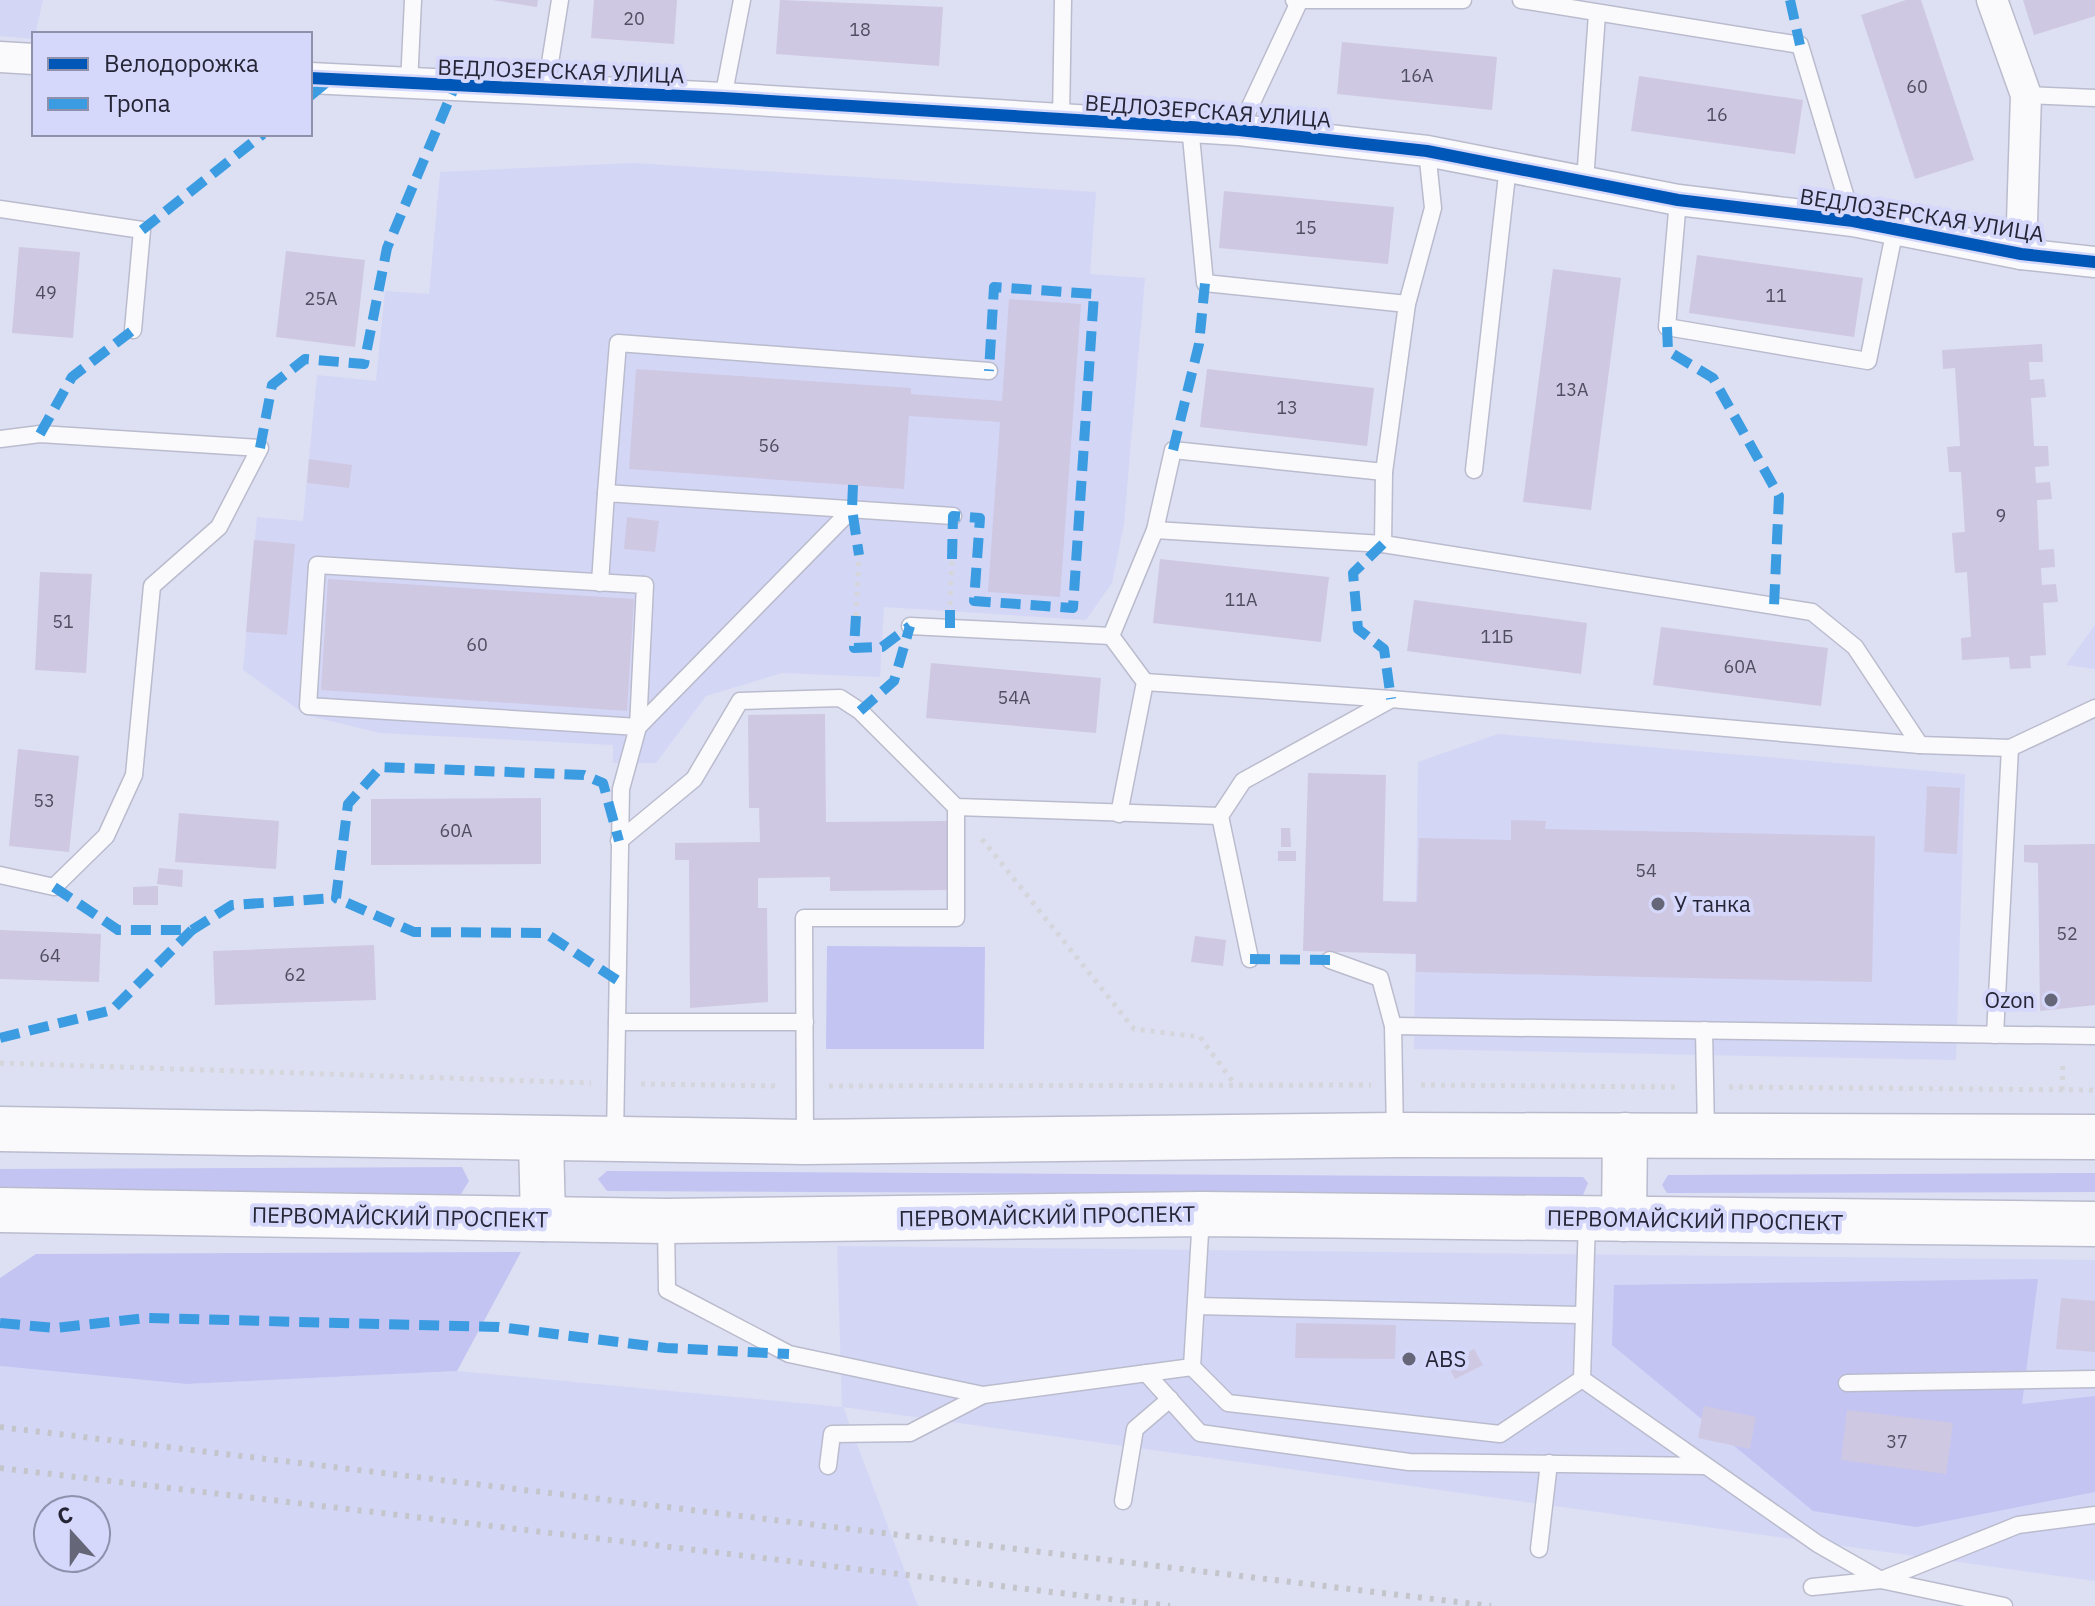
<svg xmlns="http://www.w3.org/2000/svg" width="2095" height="1606" font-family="'IBM Plex Sans',sans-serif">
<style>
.built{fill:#d4d6f6;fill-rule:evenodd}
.green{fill:#c3c4f2}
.building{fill:#cec8e2}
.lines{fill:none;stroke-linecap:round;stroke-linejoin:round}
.service-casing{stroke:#babccd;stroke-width:19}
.minor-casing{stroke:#babccd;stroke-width:33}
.primary-casing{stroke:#babccd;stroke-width:47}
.path{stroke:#d5d6db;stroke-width:5;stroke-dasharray:4 6;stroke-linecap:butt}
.service{stroke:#fafafd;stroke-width:16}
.minor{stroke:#fafafd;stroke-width:30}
.primary{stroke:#fafafd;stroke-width:44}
.rail{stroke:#c4c5ca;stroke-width:6;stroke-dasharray:4 8;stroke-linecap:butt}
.quiet{stroke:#3c9ce2;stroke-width:10;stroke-dasharray:20 10;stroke-linecap:butt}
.cycleway-casing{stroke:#d5d7fb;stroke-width:17}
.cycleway{stroke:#0057b8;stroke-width:12}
.poi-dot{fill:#656678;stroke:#d5d7fb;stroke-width:3}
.labels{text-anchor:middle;stroke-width:8;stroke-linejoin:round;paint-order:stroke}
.number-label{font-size:18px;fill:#504e62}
.street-label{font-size:22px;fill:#252536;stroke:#d5d7fb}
.poi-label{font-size:22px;fill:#252536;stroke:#d5d7fb;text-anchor:start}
</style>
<rect width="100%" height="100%" fill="#dddff3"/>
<g class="built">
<polygon points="0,0 43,0 34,39 0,36"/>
<polygon points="633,163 1096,192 1090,274 1145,278 1124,524 1112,583 1086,620 884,607 880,677 782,673 706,696 656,763 613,763 613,745 380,733 306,715 243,670 257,517 303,521 317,375 376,381 385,291 429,294 440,172"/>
<polygon points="2095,625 2095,669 2066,665"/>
<polygon points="1498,734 1965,774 1956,1060 1414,1049 1418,762"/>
<path d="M837,1246L2095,1260V1581L843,1407L918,1606H0V1366L186,1384L457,1371L842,1407ZM48,1510H96V1558H48Z"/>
</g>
<g class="green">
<polygon points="827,946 985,947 984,1049 826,1049"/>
<polygon points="462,1167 469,1181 461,1194 0,1194 0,1169"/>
<polygon points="607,1171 1583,1177 1588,1183 1583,1195 607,1191 598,1179"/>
<polygon points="2095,1173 2095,1192 1667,1193 1662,1185 1668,1175"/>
<polygon points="521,1252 457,1371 186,1384 0,1366 0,1278 36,1254"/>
<polygon points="2038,1279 2022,1404 2095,1396 2095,1492 1916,1527 1813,1511 1612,1345 1614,1285"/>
</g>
<g class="building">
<polygon points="493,0 538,0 537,7"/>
<polygon points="594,0 677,0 674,44 591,38"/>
<polygon points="780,0 943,7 939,66 776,54"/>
<polygon points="1906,0 1921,0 1974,160 1915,179 1861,15"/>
<polygon points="2023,0 2095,0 2095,16 2034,35"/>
<polygon points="1342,42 1497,57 1492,110 1337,94"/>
<polygon points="1639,76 1803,100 1795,154 1631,131"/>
<polygon points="1224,191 1394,207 1388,264 1219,248"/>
<polygon points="19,247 80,252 73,338 12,333"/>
<polygon points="286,251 365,260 355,347 276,337"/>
<polygon points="1697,255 1863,278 1854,337 1689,313"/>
<polygon points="1553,269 1621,278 1591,510 1523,502"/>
<polygon points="1009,299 1081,304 1060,597 988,592 1000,422 909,416 904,489 629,469 636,369 911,388 911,394 1002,401"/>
<polygon points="2042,344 2043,362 2029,362 2030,380 2044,379 2046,397 2031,398 2034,446 2048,446 2049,466 2035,467 2036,483 2050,482 2052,499 2037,500 2039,550 2054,549 2055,567 2041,568 2042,585 2056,584 2058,602 2043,603 2046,655 2030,656 2031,668 2010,669 2009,657 1962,660 1961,638 1971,637 1967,572 1955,573 1952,533 1965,532 1961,472 1949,472 1947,447 1960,446 1955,368 1943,369 1942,350"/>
<polygon points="1207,369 1374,388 1367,446 1200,427"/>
<polygon points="309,459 352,465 349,488 307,483"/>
<polygon points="627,517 659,521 655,552 624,549"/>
<polygon points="254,540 295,544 287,635 246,632"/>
<polygon points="1160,559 1329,577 1321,642 1153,623"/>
<polygon points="40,572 92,574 86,673 35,670"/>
<polygon points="328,579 634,599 627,711 321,690"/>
<polygon points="1414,600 1587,623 1581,674 1407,651"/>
<polygon points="1661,627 1828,648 1821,706 1653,685"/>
<polygon points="931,663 1101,678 1096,733 926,718"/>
<polygon points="825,714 826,822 948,821 949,890 830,891 830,877 758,878 758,908 767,908 768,1002 690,1008 689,860 675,860 675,843 760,842 759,808 749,808 748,715"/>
<polygon points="18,749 79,756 69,852 9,846"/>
<polygon points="1308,773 1386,775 1383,901 1417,902 1419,838 1511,840 1511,820 1546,821 1545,829 1875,836 1872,982 1416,972 1416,954 1303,951"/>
<polygon points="1927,786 1960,788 1957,854 1924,852"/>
<polygon points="541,798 541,864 371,865 371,799"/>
<polygon points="179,813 279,821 276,869 175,862"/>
<polygon points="1281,828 1290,828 1291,847 1281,847"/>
<polygon points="2095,844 2095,1005 2040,1011 2038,863 2024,862 2024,845"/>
<rect x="1278" y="851" width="18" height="10"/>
<polygon points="159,868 183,870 182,887 157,884"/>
<polygon points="158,886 158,905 133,905 133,887"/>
<polygon points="0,930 101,934 99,982 0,979"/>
<polygon points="1195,936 1226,940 1223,966 1191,962"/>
<polygon points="374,945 376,1000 215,1005 213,951"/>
<polygon points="2061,1298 2095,1301 2095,1352 2056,1349"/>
<polygon points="1296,1323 1396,1325 1395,1359 1295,1358"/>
<polygon points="1474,1349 1483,1365 1455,1379 1447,1364"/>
<polygon points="1704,1406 1756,1417 1750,1449 1698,1438"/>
<polygon points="1847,1410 1953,1423 1946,1474 1841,1460"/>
</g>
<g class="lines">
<defs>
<g id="service">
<polyline points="1294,0 1463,0"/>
<polyline points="1521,0 1800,45 1853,221"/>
<polyline points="409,84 413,0"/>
<polyline points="546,88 560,0"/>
<polyline points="2026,95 2095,98"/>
<polyline points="723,98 742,0"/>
<polyline points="1061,120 1063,0"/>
<polyline points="1190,126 1205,283 1407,304"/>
<polyline points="1239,130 1299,2"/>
<polyline points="1585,181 1597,14"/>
<polyline points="1678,200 1667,327 1868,361 1895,229"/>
<polyline points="0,209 142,230 133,330"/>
<polyline points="0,439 40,434 260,448 219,527 152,586 134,775 106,836 54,887 0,875"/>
<polyline points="1474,470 1508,166"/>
<polyline points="606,493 618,343 989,371"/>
<polyline points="1155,530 1383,544 1812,612 1855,647 1920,745"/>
<polyline points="1383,544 1384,472 1407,304 1433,208 1427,151"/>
<polyline points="600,583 606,493 953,516"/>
<polyline points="910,626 1111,636"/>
<polyline points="1111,636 1155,530 1173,450 1384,472"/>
<polyline points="1111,636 1145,682 1119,814"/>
<polyline points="1145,682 1391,699 1920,745 2010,748 2095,708"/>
<polyline points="619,841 694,779 740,701 840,698 860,711 956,807 1220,816"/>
<polyline points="1250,959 1220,816 1243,781 1390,700"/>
<polyline points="1330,960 1380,978 1393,1026 1395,1134"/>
<polyline points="617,1022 805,1022"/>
<polyline points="1393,1026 2095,1036"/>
<polyline points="1704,1030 1706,1133"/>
<polyline points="1995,1035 2010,748"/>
<polyline points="615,1138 621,789 638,727 645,585 317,565 308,706 638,727 852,509"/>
<polyline points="805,1141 804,918 956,918 956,807"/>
<polyline points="1201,1216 1192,1367 1228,1403 1500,1434 1582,1379"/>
<polyline points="1587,1220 1582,1379 1818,1544 1881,1580 2018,1525 2095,1515"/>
<polyline points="666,1223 667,1290 789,1354 983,1395 1192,1367"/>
<polyline points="1196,1306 1581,1315"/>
<polyline points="1146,1373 1200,1433 1409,1462 1706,1466"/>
<polyline points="1847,1383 2095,1379"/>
<polyline points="828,1466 832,1434 910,1433 983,1395"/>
<polyline points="1123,1501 1135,1429 1170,1399"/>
<polyline points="1539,1549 1549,1463"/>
<polyline points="1812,1587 1881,1580 2004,1606"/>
</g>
<g id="minor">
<polyline points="1992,0 2026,95 2021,254"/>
<polyline points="0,57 34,59"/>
<polyline points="310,78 723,98 1239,130 1427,151 1678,200 1853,221 2021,254 2095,262"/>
</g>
<g id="primary">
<polyline points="0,1129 805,1142 1395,1135 2095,1137"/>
<polyline points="541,1140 543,1219"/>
<polyline points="0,1210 666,1221 1201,1214 2095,1224"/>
<polyline points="1624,1219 1625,1135"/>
</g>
</defs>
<use href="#service" class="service-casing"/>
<use href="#minor" class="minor-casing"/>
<use href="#primary" class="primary-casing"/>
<g class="path">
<polyline points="950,605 952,559"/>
<polyline points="856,616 859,555"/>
<polyline points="982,839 1134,1029 1200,1037 1233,1082"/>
<polyline points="0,1063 591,1083"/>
<polyline points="641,1084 779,1086"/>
<polyline points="1421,1085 1679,1087"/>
<polyline points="829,1086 1371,1085"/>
<polyline points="1729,1087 2095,1090"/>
<polyline points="2062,1090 2063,1061"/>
</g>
<use href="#service" class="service"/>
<use href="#minor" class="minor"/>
<use href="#primary" class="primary"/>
<g class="rail">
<polyline points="0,1427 1491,1606"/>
<polyline points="0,1468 1170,1606"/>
</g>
<g class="quiet">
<polyline points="1790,0 1800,45"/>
<polyline points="310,96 331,79"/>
<polyline points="142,230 263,134"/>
<polyline points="1667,327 1668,351 1713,378 1779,496 1774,606"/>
<polyline points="40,434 72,377 133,330"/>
<polyline points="260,448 272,385 305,359 364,364 387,248 454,88"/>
<polyline points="1173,450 1199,344 1205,283"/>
<polyline points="853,485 852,509 859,555"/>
<polyline points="1383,544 1353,573 1358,629 1384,649 1391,699"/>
<polyline points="952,559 953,516 980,518 974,601 1073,608 1094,294 994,287 989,371"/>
<polyline points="950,610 950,628"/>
<polyline points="856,616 854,648 882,647 910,626"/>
<polyline points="860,711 894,681 910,626"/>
<polyline points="54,887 118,930 192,930 232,905 336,898"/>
<polyline points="1250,959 1330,960"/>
<polyline points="617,980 545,933 414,932 336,898 348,804 381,767 584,775 603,783 619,841"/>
<polyline points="0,1038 112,1010 192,930"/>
<polyline points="0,1323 55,1328 147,1318 499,1327 666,1348 789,1354"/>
</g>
<defs>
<polyline id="cycleway" points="310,78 723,98 1239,130 1427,151 1678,200 1853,221 2021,254 2095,262"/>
</defs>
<use href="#cycleway" class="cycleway-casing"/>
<use href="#cycleway" class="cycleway"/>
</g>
<g class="poi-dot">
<circle cx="1658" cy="904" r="8"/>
<circle cx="2051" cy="1000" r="8"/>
<circle cx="1409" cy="1359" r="8"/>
</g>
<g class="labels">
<g class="number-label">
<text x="634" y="25">20</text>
<text x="860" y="36">18</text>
<text x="1417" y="82">16А</text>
<text x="1917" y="93">60</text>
<text x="1717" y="121">16</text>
<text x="1306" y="234">15</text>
<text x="46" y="299">49</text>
<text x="1776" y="302">11</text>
<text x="321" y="305">25А</text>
<text x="1572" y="396">13А</text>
<text x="1287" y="414">13</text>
<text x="769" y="452">56</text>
<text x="2001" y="522">9</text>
<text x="1241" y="606">11А</text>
<text x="63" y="628">51</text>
<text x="1497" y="643">11Б</text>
<text x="477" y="651">60</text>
<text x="1740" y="673">60А</text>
<text x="1014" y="704">54А</text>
<text x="44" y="807">53</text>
<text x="456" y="837">60А</text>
<text x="1646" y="877">54</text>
<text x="2067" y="940">52</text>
<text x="50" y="962">64</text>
<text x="295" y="981">62</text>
<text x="1897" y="1448">37</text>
</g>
<g class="street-label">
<text transform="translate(561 71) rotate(2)" y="8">ВЕДЛОЗЕРСКАЯ УЛИЦА</text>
<text transform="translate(1208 111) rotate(4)" y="8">ВЕДЛОЗЕРСКАЯ УЛИЦА</text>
<text transform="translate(1922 215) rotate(9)" y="8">ВЕДЛОЗЕРСКАЯ УЛИЦА</text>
<text transform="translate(1047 1216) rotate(-1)" y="8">ПЕРВОМАЙСКИЙ ПРОСПЕКТ</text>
<text transform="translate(400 1217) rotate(1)" y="8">ПЕРВОМАЙСКИЙ ПРОСПЕКТ</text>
<text transform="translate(1695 1220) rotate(1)" y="8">ПЕРВОМАЙСКИЙ ПРОСПЕКТ</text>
</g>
<g class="poi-label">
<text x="1674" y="912">У танка</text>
<text x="2035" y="1008" text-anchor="end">Ozon</text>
<text x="1425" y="1367">ABS</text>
</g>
</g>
<rect x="32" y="32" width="280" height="104" fill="#d5d7fb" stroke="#8f90ac" stroke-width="2"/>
<rect x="48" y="58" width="40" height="12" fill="#0057b8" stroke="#8f90ac" stroke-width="2"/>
<text x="104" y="72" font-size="24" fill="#252536">Велодорожка</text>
<rect x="48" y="98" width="40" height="12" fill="#3c9ce2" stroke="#8f90ac" stroke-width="2"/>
<text x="104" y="112" font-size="24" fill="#252536">Тропа</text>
<g transform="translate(72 1534) rotate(339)"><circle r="38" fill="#d5d7fb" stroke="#8f90ac" stroke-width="2"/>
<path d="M0-6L14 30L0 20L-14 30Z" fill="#656678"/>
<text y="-12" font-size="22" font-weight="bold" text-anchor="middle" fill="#252536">С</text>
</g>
</svg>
